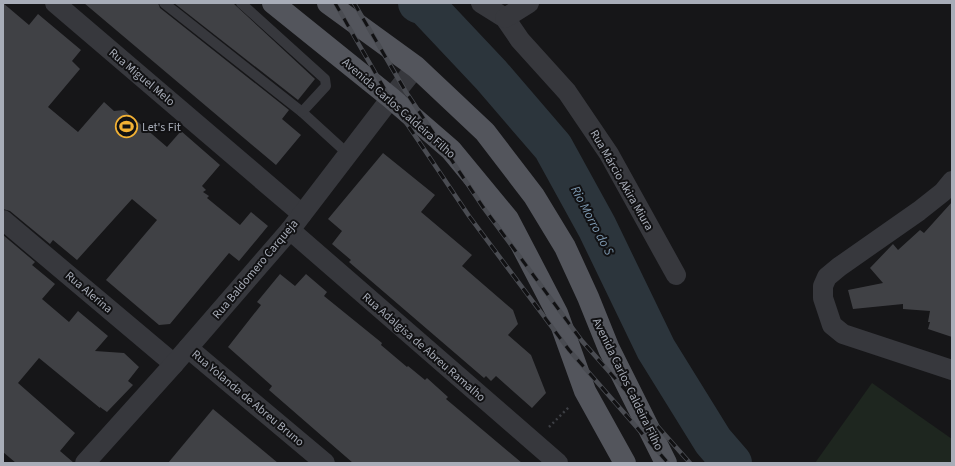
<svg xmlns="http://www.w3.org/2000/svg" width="955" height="466" font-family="'Source Sans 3',sans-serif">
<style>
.green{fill:#1e261f}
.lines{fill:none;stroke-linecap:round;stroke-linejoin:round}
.river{stroke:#2c353c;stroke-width:40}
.building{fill:#404145}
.path{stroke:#3d3f44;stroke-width:2.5;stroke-dasharray:2 3;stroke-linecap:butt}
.lane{stroke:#37383d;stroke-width:10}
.street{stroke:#37383d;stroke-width:20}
.primary{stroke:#53555c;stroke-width:22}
.rail-casing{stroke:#4a4c52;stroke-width:4.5}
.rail{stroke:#111113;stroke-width:3;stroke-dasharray:9;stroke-linecap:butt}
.labels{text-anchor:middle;stroke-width:4;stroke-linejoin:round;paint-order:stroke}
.street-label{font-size:12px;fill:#a8adb8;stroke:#111113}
.poi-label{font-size:12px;fill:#a8adb8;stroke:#111113;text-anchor:start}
.water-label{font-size:13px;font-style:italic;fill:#7f9bb3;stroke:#111113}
</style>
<rect width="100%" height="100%" fill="#161618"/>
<polygon class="green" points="872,383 952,439 952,463 815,463"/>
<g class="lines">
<polyline class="river" points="418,3 426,6 491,75 553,147 597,227 656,349 713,441 732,463"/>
</g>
<g class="building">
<polygon points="3,3 29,25 38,14 81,50 72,61 80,69 48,107 78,132 104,102 114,111 124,110 167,147 181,131 220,165 202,186 206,190 203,192 209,196 207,198 240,225 251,212 268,226 239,261 229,253 170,324 159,325 106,280 157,220 132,199 77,260 53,240 50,244 10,211 3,209"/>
<polygon points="84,3 158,3 160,8 289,110 282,119 301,135 276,165"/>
<polygon points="174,3 233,3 315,79 298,100"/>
<polygon points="383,153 435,195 421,212 472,255 462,266 513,310 518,324 508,335 531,355 546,393 532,408 496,376 491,381 486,376 484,378 349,262 351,260 332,244 342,231 328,219"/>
<polygon points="952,202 952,337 928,329 930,322 928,322 930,311 903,309 903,304 853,309 848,290 883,283 870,268 893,244 898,250 920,230 924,233"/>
<polygon points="3,235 35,262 32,265 55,284 42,299 69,322 78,311 108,336 95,351 124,353 139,367 128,381 133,385 107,412 100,407 100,408 39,358 18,383 75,433 60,451 74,463 16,463 3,452"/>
<polygon points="280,274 295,286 306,274 327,292 324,296 382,343 381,345 407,367 408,366 425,380 427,378 448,397 446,399 522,463 353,463 269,390 272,386 228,347 261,305 257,302"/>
<polygon points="213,409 278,463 168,463"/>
</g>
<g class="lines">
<polyline class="path" points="549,427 569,407"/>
<g class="lane">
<polyline points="164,3 302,112 348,154"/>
<polyline points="241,3 325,79 326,86 302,112"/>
</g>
<g class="street">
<polyline points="55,3 302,214"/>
<polyline points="481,3 505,18 520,40 567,92 609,154 676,275"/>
<polyline points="505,18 529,3"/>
<polyline points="952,181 943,192 919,211 839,267 827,277 823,286 823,298 832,325 843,334 952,370"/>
<polyline points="3,220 174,364"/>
<polyline points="290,230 558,463"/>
<polyline points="188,348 325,463"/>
<polyline points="85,463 174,364 290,230 391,98 416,67"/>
</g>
<g class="primary">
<polyline points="273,3 391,98 451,150 508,219 557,313 585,391 625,463"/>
<polyline points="328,3 416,67 485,132 534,196 565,247 588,297 609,349 666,463"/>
</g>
<defs>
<g id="rail">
<polyline points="335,3 391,100 469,216 569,350 668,463"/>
<polyline points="354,3 406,92 483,207 582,341 690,463"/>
</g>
</defs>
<use href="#rail" class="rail-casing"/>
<use href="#rail" class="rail"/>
</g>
<defs>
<symbol id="stadium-ring" viewBox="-11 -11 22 22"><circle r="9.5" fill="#111113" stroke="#f2b134" stroke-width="1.5"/><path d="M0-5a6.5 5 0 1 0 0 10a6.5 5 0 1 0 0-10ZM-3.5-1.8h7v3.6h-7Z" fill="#f2b134"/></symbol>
</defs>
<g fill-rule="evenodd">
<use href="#stadium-ring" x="114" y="114" width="25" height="25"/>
</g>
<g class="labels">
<g class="street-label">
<text transform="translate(142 77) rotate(40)" y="4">Rua Miguel Melo</text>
<text transform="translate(399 108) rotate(41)" y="4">Avenida Carlos Caldeira Filho</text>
<text transform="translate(622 180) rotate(60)" y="4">Rua Márcio Akira Miura</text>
<text transform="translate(255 269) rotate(-50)" y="4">Rua Baldomero Carqueja</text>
<text transform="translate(89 292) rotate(40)" y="4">Rua Alerina</text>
<text transform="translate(424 347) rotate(41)" y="4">Rua Adalgisa de Abreu Ramalho</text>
<text transform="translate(628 384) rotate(64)" y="4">Avenida Carlos Caldeira Filho</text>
<text transform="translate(248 398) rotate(40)" y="4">Rua Yolanda de Abreu Bruno</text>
</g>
<g class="poi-label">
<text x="142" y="131">Let's Fit</text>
</g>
<g class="water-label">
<text transform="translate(593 220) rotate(62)" y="5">Rio Morro do S</text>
</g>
</g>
<rect width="955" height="466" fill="none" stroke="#a8adb8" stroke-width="8"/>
</svg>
